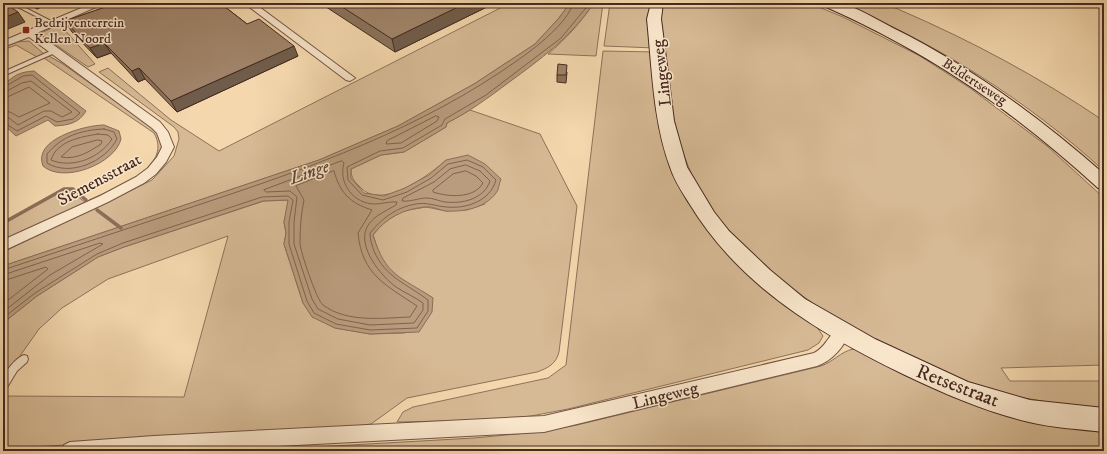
<svg xmlns="http://www.w3.org/2000/svg" width="1107" height="454" font-family="'IM FELL DW Pica',serif">
<style>
.green{fill:#d6ba95;stroke:#8e725a}
.water{fill:#b99c7d;stroke:#8b6e58}
.lines{fill:none;stroke-linecap:round;stroke-linejoin:round}
.shore{stroke:#80634e;stroke-width:1}
.stream{stroke:#8b6e58;stroke-width:3.5}
.lane-casing{stroke:#725543;stroke-width:2}
.street-casing{stroke:#725543;stroke-width:2}
.secondary-casing{stroke:#462a20;stroke-width:2}
.lane{fill:#f8e5ca;fill-rule:evenodd}
.street{fill:#f8e5ca;fill-rule:evenodd}
.secondary{fill:#f8e5ca;fill-rule:evenodd}
.wall{fill:#8a725a;stroke:#462a20}
.shaded-wall{fill:#705c4a;stroke:#462a20}
.building{fill:#a08469;stroke:#462a20}
.poi-dot{fill:#8f2418;stroke:#f8e5ca;stroke-width:1.5}
.labels{text-anchor:middle;stroke-width:3;stroke-linejoin:round;paint-order:stroke}
.far-poi-label{font-size:14px;fill:#462a20;stroke:#f8e5ca;text-anchor:start}
.far-street-label{font-size:14px;fill:#462a20;stroke:#f8e5ca}
.street-label{font-size:17px;fill:#462a20;stroke:#f8e5ca}
.water-label{font-size:18px;font-style:italic;fill:#634637;stroke:#f8e5ca}
.near-street-label{font-size:20px;fill:#462a20;stroke:#f8e5ca}
</style>
<rect width="100%" height="100%" fill="#f4d7ad"/>
<filter id="stains"><feTurbulence type="fractalNoise" baseFrequency=".005" numOctaves="4"/><feColorMatrix values="0 0 0 0 .2 0 0 0 0 .09 0 0 0 0 .02 0 0 0 .5 -.17"/></filter>
<radialGradient id="worn" r=".72"><stop offset=".6" stop-color="#630" stop-opacity="0"/><stop offset="1" stop-color="#630" stop-opacity=".3"/></radialGradient>
<g class="green">
<polygon points="510,3 570,3 559,18 535,44 474,84 398,126 319,160 3,266 3,252 152,180 174,156 179,139 178,132 174,127 99,72 108,68 171,120 219,151"/>
<path d="M594,3H603L596,56L548,54C566,39 581,22 594,3Z"/>
<polygon points="610,3 653,3 655,48 604,46"/>
<path d="M662,3H809L843,17L920,56L970,88L1047,146L1104,198V365L1001,368L1010,381H1104V411C1070,405 1035,401 1001,393C899,367 739,275 693,177C670,129 667,74 660,21Z"/>
<path d="M841,3H884L900,10C972,41 1039,77 1104,121V171C1027,100 937,44 841,3Z"/>
<polygon points="62,23 65,27 63,28 95,64 88,67 43,36 41,33"/>
<polygon points="29,41 44,54 37,57 16,45 3,50 3,47 14,42"/>
<polygon points="603,51 656,52 688,193 814,323 823,336 819,343 808,350 568,409 531,416 493,420 397,422 403,412 413,407 548,378 566,365"/>
<path d="M49,56L63,64L157,131C161,139 165,148 161,158C154,172 105,203 89,200C113,189 174,168 154,133L44,58Z"/>
<path d="M470,110L540,134L577,206L559,352C556,364 548,368 537,372L407,398L371,424L358,426L3,449V396L184,397L228,236L108,279L62,308L39,329L3,380V323L37,296L98,257L124,247L264,201L289,200L284,222L286,233L284,244L303,303L312,316L335,328L370,334L405,333L433,298C414,286 393,278 381,259C377,252 376,242 373,235L382,223L403,211L426,207L446,211L467,210L485,204L446,160C428,176 381,211 360,187C354,181 351,178 351,169L381,155L404,152L446,127L447,123Z"/>
<polygon points="67,188 86,203 3,241 3,224"/>
<path d="M853,349L859,350L1104,429V451H244L474,438L538,432L577,425L821,366C833,362 840,352 853,349Z"/>
</g>
<g class="water">
<path d="M570,3H594C571,37 541,59 508,83C488,98 469,112 447,123L446,127L404,152L381,155L351,169V178L364,193L384,196L405,188L429,175L446,160L468,155L485,164L501,179C499,183 499,190 496,193C485,208 464,212 446,211C439,210 432,206 425,207C403,209 386,218 373,235C386,277 400,276 433,298L432,312L419,332L370,334L335,328L312,317L303,303L284,244L286,233L284,222L288,200L263,201L124,247L98,257L37,296L3,323V266L319,160L398,126L474,84L535,44L559,18Z"/>
<path d="M34,71L86,111C79,123 69,125 55,126L48,120L16,136L3,124V85C14,76 18,72 34,71Z"/>
<path d="M104,125L119,131L121,139C115,164 63,184 43,166C32,139 86,125 104,125Z"/>
</g>
<g class="lines">
<g class="shore">
<polyline points="3,88 23,76 32,75 80,113 73,119 57,122 46,116 17,131 3,122"/>
<polyline points="3,93 22,83 31,81 72,112 62,117 51,111 44,111 18,125 9,118 3,117"/>
<polyline points="3,99 29,87 50,103 19,117 10,112 3,111"/>
<polygon points="436,116 439,117 437,121 401,143 386,144 387,141"/>
<path d="M104,129L114,132L117,139C105,162 70,177 47,163V154C62,136 81,130 104,129Z"/>
<path d="M98,134L108,135L112,139C100,158 72,169 51,160C57,141 80,137 98,134Z"/>
<path d="M98,140L102,141L101,144C89,152 76,160 61,157L72,147Z"/>
<path d="M342,161L344,163C338,184 354,204 375,204C382,204 391,201 397,202L396,205C386,211 373,216 367,227C357,247 381,276 396,287C405,293 415,297 423,303V310L414,323L370,325L338,319L318,309L312,299L294,244V222L297,197L290,191L266,192L264,190Z"/>
<path d="M466,165L480,171L490,181C484,199 463,204 445,202C439,201 433,198 427,198C418,198 411,202 402,201L403,198L434,182L450,169Z"/>
<path d="M334,171C340,193 350,203 372,210L358,233C362,275 386,285 417,306L410,317C382,318 347,323 323,305C317,301 300,251 300,243C300,228 301,214 304,200L296,186Z"/>
<path d="M466,171L476,176L483,183C474,199 448,197 433,192V190L453,174Z"/>
<path d="M3,270C68,248 133,227 198,205C310,168 421,129 518,60C535,48 568,23 573,3"/>
<polyline points="3,275 100,243 103,244 50,275 3,312"/>
<polyline points="3,281 46,267 48,269 3,304"/>
<path d="M3,318L35,293L97,254L123,243L262,197L288,196L293,200L289,222V244L307,301L314,313L336,324L370,330L417,328L428,311V300C407,284 385,277 374,251C372,245 370,240 370,233C382,218 397,207 416,204C427,202 435,206 446,207C467,209 490,201 496,180L483,167L467,160L448,164L431,178L407,192L383,200L362,195L348,180L347,167L380,151L403,148L442,125L445,119L486,95L561,38L590,3"/>
</g>
<g class="stream">
<polyline points="97,210 121,228"/>
<polyline points="3,223 64,189 73,189 86,200"/>
</g>
<defs>
<g id="lane">
<polygon points="10,3 16,3 55,23 51,24"/>
<polygon points="55,49 57,50 57,52 3,76 3,72"/>
<path d="M24,355L27,356L28,359L27,362L17,371L6,389L3,390C3,387 3,383 3,380C4,372 16,358 24,355Z"/>
</g>
<g id="street">
<polygon points="93,3 105,3 37,33 160,122 168,132 174,147 166,162 156,174 144,183 108,202 3,251 3,240 100,196 136,177 148,168 157,157 162,147 157,133 152,128 29,37 3,47 3,41"/>
<polygon points="244,3 254,3 355,78 350,81 346,80"/>
<path d="M843,326L848,327L850,332C843,348 833,360 817,366L544,432L181,451H61L64,445L70,442L154,436L544,416L814,353C827,347 830,330 843,326Z"/>
</g>
<g id="secondary">
<path d="M651,3H663L661,19L674,121L687,167L714,212L729,231L770,270L805,299L875,339L968,382L1030,400L1104,408V432C1080,429 1053,428 1029,422C986,412 945,394 905,375C820,334 739,286 689,203C682,192 674,180 670,167C653,121 652,68 647,19Z"/>
<path d="M823,3C828,3 835,2 841,3C858,8 876,19 893,28C970,66 1039,117 1104,174V190L1098,188C1011,109 932,54 824,6Z"/>
</g>
</defs>
<use href="#lane" class="lane-casing"/>
<use href="#street" class="street-casing"/>
<use href="#secondary" class="secondary-casing"/>
<use href="#lane" class="lane"/>
<use href="#street" class="street"/>
<use href="#secondary" class="secondary"/>
</g>
<g class="wall">
<polygon points="26,3 49,3 37,9"/>
<polygon points="108,3 220,3 247,24 298,56 177,112 145,79 138,82 111,53 97,58 72,32 65,21 109,6"/>
<polygon points="320,3 495,3 395,52"/>
<polygon points="567,72 566,83 557,82 557,75"/>
</g>
<g class="shaded-wall">
<polygon points="33,3 49,3 37,9"/>
<polygon points="466,3 495,3 395,52 392,39"/>
<polygon points="18,12 25,22 3,31 3,18"/>
<polygon points="104,43 111,53 97,58 90,48"/>
<polygon points="294,46 298,56 177,112 171,101"/>
<polygon points="3,63 7,69 3,70"/>
<polygon points="139,68 145,79 138,82 132,71"/>
</g>
<g class="building">
<polygon points="3,3 5,3 18,12 3,18"/>
<polygon points="109,3 220,3 247,24 259,19 294,46 171,101 139,68 132,71 104,43 90,48 65,21 111,5"/>
<polygon points="336,3 466,3 392,39"/>
<polygon points="558,64 567,65 566,75 557,75"/>
</g>
<rect class="poi-dot" x="22" y="26" width="8" height="8" rx="2"/>
<g class="labels">
<g class="far-poi-label">
<text x="34" y="27">Bedrijventerrein<tspan x="34" dy="16">Kellen Noord</tspan></text>
</g>
<g class="far-street-label">
<text transform="translate(975 81) rotate(33)" y="5">Beldertseweg</text>
</g>
<g class="street-label">
<text transform="translate(661 73) rotate(-97)" y="6">Lingeweg</text>
<text transform="translate(99 179) rotate(-28)" y="6">Siemensstraat</text>
<text transform="translate(665 395) rotate(-14)" y="6">Lingeweg</text>
</g>
<g class="water-label">
<text transform="translate(309 172) rotate(-19)" y="6">Linge</text>
</g>
<g class="near-street-label">
<text transform="translate(958 385) rotate(21)" y="7">Retsestraat</text>
</g>
</g>
<rect width="1107" height="454" fill="none" stroke="#f4d7ad" stroke-width="16"/>
<rect x="4" y="4" width="1099" height="446" fill="none" stroke="#462a20" stroke-width="2"/>
<rect x="8" y="8" width="1091" height="438" fill="none" stroke="#462a20"/>
<rect width="100%" height="100%" filter="url(#stains)"/>
<rect width="100%" height="100%" fill="url(#worn)"/>
</svg>
